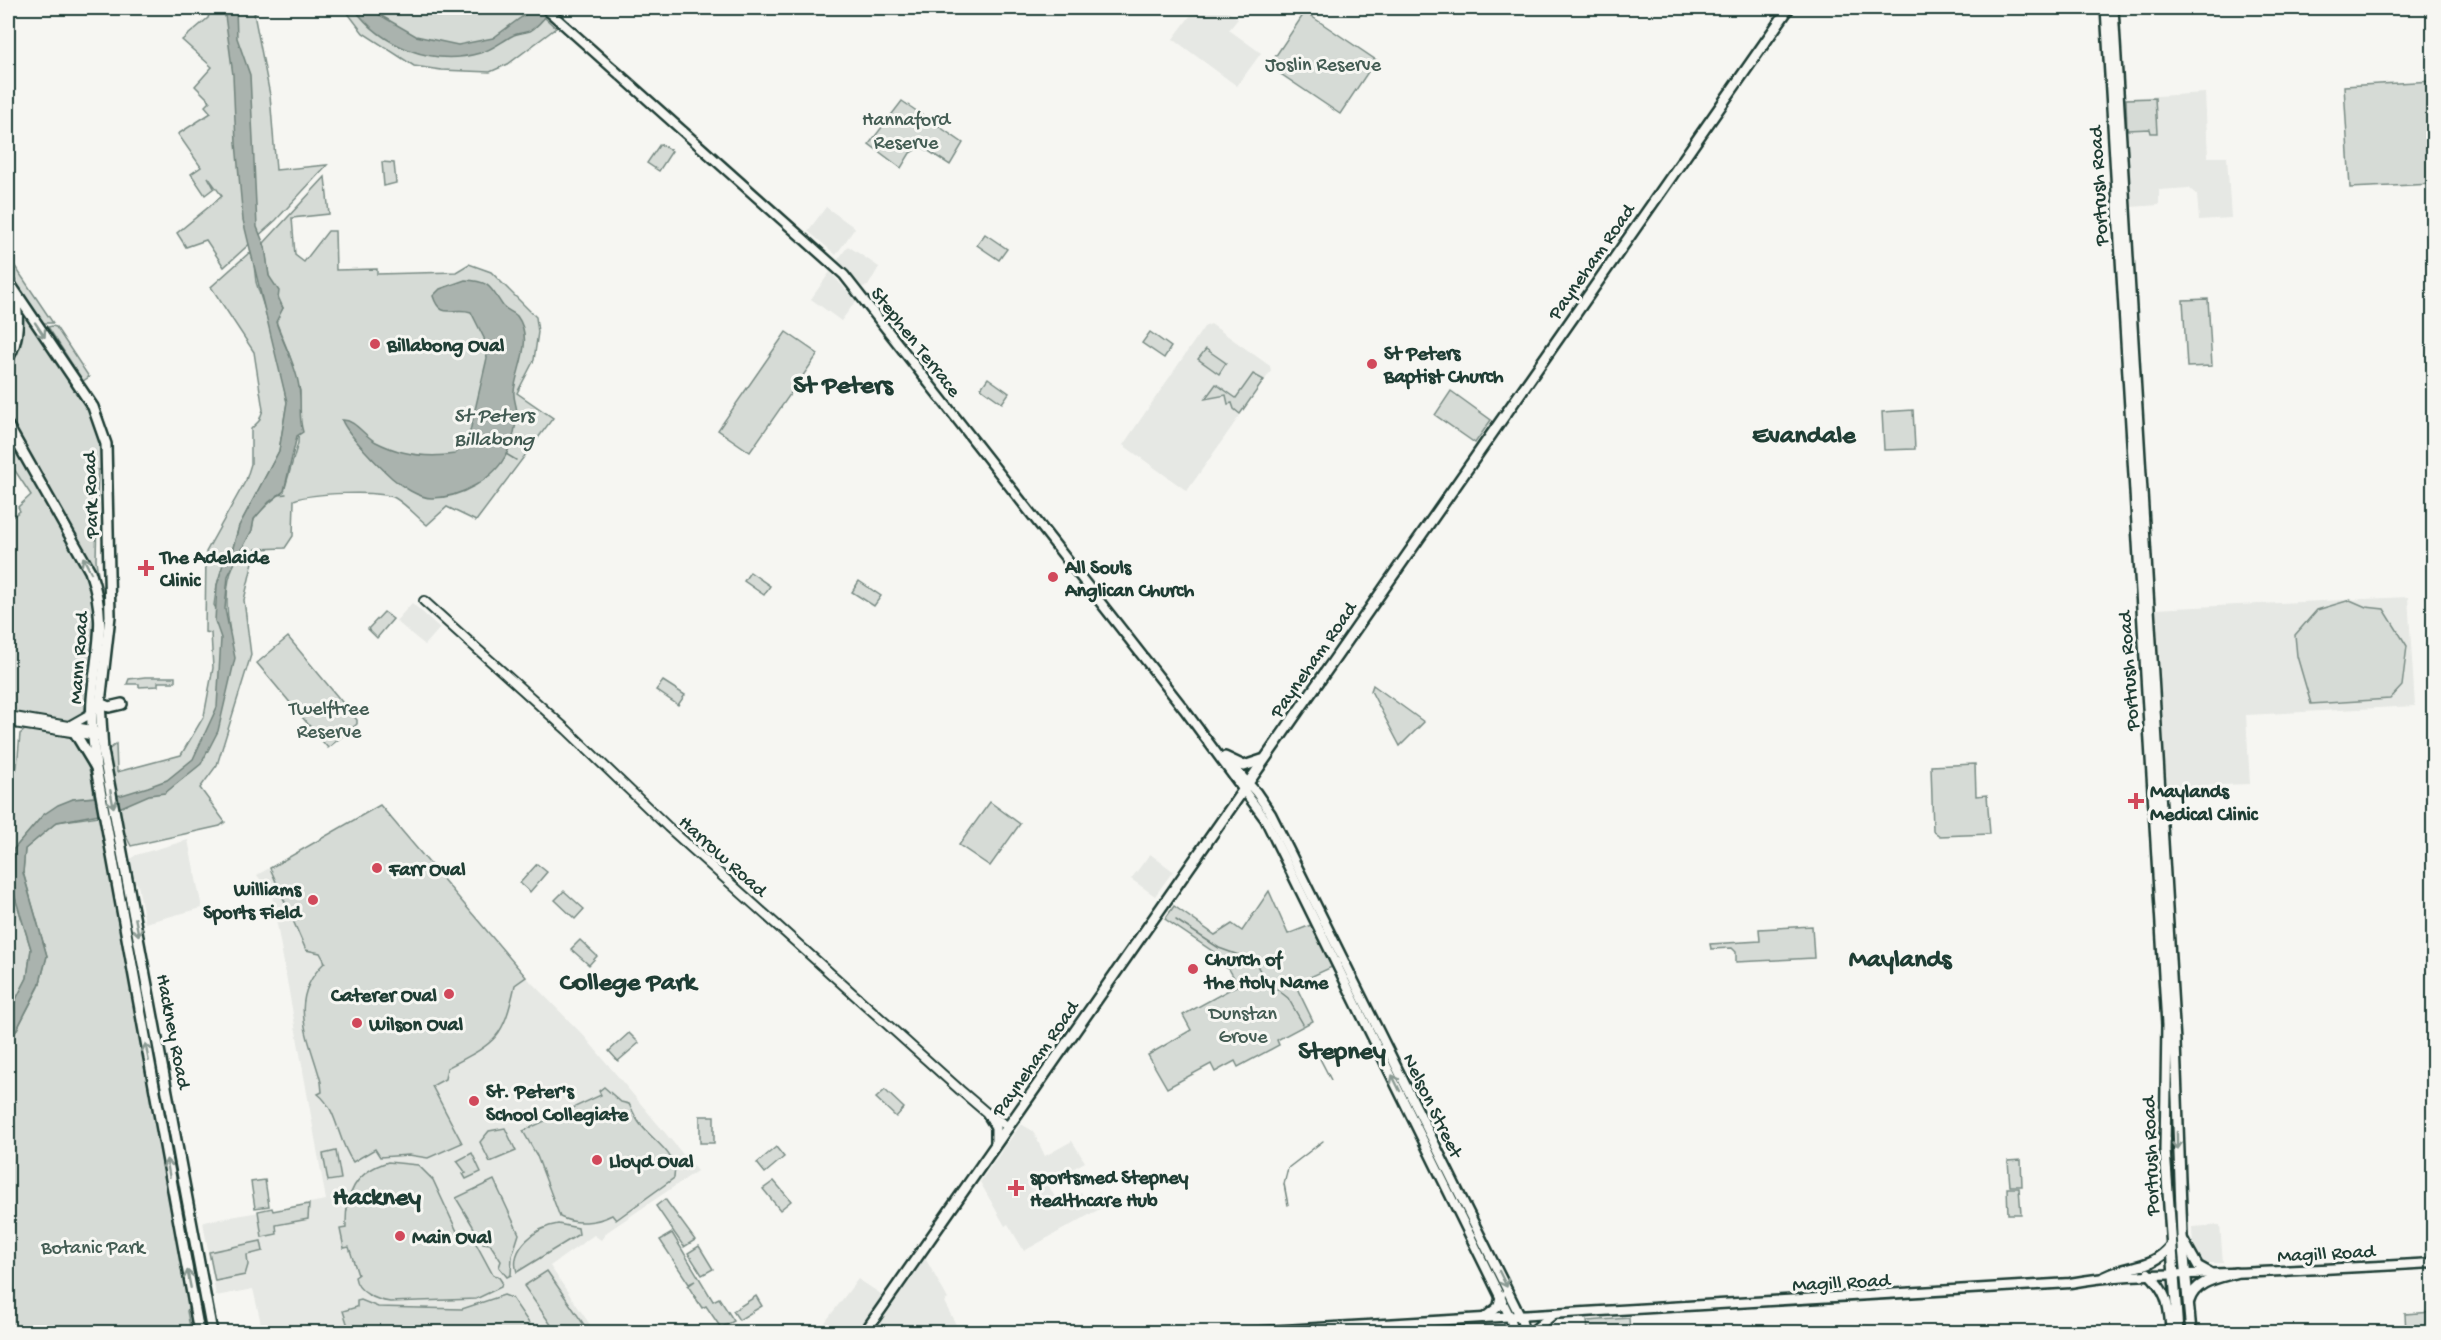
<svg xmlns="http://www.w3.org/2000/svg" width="2441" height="1340" font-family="'Gochi Hand',sans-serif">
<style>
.built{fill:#e6e8e4}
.green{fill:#d6dbd6;stroke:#7a8c85;stroke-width:1.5}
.water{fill:#aab3ae;stroke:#72847d;stroke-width:1.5}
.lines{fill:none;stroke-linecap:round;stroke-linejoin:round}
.stream{stroke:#72847d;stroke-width:1.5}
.tertiary-casing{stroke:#1f3d34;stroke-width:12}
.secondary-casing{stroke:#1f3d34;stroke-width:13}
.primary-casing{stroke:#1f3d34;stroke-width:14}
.trunk-casing{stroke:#1f3d34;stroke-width:14}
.tertiary{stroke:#f6f6f2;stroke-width:8}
.secondary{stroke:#f6f6f2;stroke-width:8}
.primary{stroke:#f6f6f2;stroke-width:9}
.trunk{stroke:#f6f6f2;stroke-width:9}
.oneway{stroke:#8a9a93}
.poi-dot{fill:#d1495b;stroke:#f6f6f2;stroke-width:2}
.labels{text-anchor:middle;stroke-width:6;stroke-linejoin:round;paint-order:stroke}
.park-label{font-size:20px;fill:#445d54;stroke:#f6f6f2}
.street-label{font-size:20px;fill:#1f3d34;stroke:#f6f6f2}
.poi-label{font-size:20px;font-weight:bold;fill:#1f3d34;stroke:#f6f6f2;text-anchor:start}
.water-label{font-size:21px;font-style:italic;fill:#425a52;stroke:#f6f6f2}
.district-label{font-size:26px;font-weight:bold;fill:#1f3d34;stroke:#f6f6f2}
</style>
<rect width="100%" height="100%" fill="#f6f6f2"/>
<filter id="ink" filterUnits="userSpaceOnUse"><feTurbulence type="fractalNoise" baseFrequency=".0167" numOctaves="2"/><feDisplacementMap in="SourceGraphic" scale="12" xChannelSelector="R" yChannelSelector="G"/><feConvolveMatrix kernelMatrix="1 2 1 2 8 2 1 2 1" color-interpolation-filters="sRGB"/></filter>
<g filter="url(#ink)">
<g class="built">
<polygon points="1196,8 1223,8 1238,19 1229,30 1261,53 1237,86 1173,39"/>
<polygon points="2205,93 2208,157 2227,157 2231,218 2199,220 2197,195 2189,188 2159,190 2159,205 2131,207 2125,98"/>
<polygon points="826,207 855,228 836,255 808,231"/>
<polygon points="848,246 879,267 868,286 862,287 837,261"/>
<polygon points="830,272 856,301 841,321 811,299"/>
<polygon points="1211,324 1270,366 1271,371 1187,491 1123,445 1204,327"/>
<polygon points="2408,597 2415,706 2246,715 2250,784 2165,787 2154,609"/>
<polygon points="412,603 440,628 425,645 396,621"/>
<polygon points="380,805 531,982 584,1036 697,1171 607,1232 601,1240 594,1235 550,1266 595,1332 263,1332 253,1289 216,1296 203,1222 326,1200 272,896 257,875"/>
<polygon points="188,840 202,908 145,923 138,885 126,870 124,863 136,855"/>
<polygon points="1150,854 1173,871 1155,896 1131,879"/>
<polygon points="1021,1124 1033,1131 1045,1156 1072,1141 1085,1162 1047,1183 1059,1204 1081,1193 1086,1200 1099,1192 1107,1205 1024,1251 1008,1224 1005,1226 980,1182"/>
<polygon points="2220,1225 2223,1263 2201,1263 2193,1250 2192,1227"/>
<polygon points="925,1258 948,1299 944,1302 960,1332 874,1332"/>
<polygon points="858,1279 884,1296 859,1332 829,1332 823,1325"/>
<polygon points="1510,1317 1514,1332 1250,1332"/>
</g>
<g class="green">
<polygon points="211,8 261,8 254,14 270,95 276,170 327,165 276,220 224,267 206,240 186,247 177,233 222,196 208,177 214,188 205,195 191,174 201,167 178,134 211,113 205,106 210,101 195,86 212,67 182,40 208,18"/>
<polygon points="344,8 534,8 556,28 508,64 490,72 441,70 414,66 363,33"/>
<polygon points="1305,12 1376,60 1340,114 1269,66"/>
<polygon points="2433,81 2433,184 2350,188 2344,86"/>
<polygon points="2155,98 2157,133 2151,133 2150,129 2127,130 2126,99"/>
<polygon points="902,101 963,143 950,165 921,146 910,153 901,168 869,144"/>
<polygon points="660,144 672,151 659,171 647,163"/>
<polygon points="382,162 394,163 396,183 384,186"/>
<path d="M325,177L329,214L292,218L295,255L304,262L328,231H335L336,270L377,269V274L456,272L469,264L491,272L536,317L538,332L534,360L517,393L553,418L476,521L447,507L427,525C417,517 407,505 395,498C380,490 311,493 294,500L293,536L285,548L256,549L244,600L251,655L217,765L200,788L225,822L220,826L131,846L123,830L118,831L107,751L116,744L117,772L181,755L204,716L213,668L211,633L205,632L206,552L246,480L251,464V429L259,421L263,410L254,352L211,287L249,253L253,256L256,282L273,335L287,402L279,451L239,526L231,555L223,565L217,585L214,605L230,632C223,592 227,567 250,534C253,529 252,525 254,520C259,510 275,498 284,491L298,443L300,391L289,354L277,324L276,319L283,308L269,276L264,243Z"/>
<polygon points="985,234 1007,249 999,260 977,245"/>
<polygon points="8,256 53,323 43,323 8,271"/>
<path d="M8,294C18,312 16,334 8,352Z"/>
<polygon points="2208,299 2212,366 2187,367 2183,300"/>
<polygon points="24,313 91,408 103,447 105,470 98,470 96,560 100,589 72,530 8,420 8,364 20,341"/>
<polygon points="52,326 56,327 89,377 83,381 48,327"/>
<polygon points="786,332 818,354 750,452 718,430"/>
<polygon points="1150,332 1171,347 1164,358 1142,343"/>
<polygon points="1206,349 1226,363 1219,374 1198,359"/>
<polygon points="1253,374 1264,380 1240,414 1234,409 1232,403 1228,404 1226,395 1205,399 1216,384 1236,398"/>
<polygon points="988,378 1009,393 1002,403 981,388"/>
<polygon points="1451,391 1491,420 1475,443 1435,415"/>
<polygon points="1913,410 1915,449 1884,450 1882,412"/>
<path d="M8,430C38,483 84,544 96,604C102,636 90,682 84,713L70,722L8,712V520L20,511L18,507L31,495L8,460Z"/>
<polygon points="750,572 770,586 764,595 744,581"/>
<polygon points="859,581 881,596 874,606 852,592"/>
<polygon points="2350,600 2366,607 2384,609 2407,646 2402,686 2390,699 2311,704 2297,656 2295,635 2317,610"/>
<polygon points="384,612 393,619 377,638 368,629"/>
<polygon points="288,637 357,720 357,724 328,748 257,663"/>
<polygon points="145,677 175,677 175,682 158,682 158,686 139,687 139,684 127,684 129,679"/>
<polygon points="663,681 685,695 678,705 656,690"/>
<polygon points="1373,685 1424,722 1400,746 1371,691"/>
<path d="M26,729L74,738C86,758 93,774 94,797L73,799L43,815L13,850L10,881L31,949L27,978L8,1015V789L17,767L20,734Z"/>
<polygon points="1975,764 1976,796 1987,795 1990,834 1940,836 1933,831 1931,766"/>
<polygon points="990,802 1020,824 990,866 959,845"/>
<path d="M380,805L526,977L515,985C503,1040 496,1042 447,1068L445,1079L432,1086L462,1143L428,1158L409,1155L380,1157L375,1149L353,1162C337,1140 338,1110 318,1094L322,1092L321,1082C309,1037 286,1000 325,962L320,953L306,950L270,868Z"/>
<polygon points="99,816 184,1269 182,1275 190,1304 187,1311 191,1332 8,1332 8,1042 16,1031 39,987 47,956 23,872 25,849 57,822"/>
<polygon points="537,864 547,872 530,892 520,883"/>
<polygon points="564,891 584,909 575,919 555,900"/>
<polygon points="1269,891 1288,934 1311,925 1332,967 1295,984 1313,1021 1277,1040 1279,1045 1238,1067 1235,1061 1215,1072 1211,1064 1167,1088 1148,1055 1191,1030 1183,1015 1238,985 1229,969 1212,958 1215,953 1165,919 1174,906 1215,935 1232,924 1242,931"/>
<polygon points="1812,926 1814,958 1736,962 1736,952 1732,948 1711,949 1710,944 1760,941 1759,929"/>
<polygon points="580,940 597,956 589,965 571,949"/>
<polygon points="629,1033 639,1043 618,1061 609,1051"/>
<path d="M604,1087L621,1102L629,1104C632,1109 634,1115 638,1121C650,1140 679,1152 674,1178L616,1220L612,1215C596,1223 576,1225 560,1217L537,1156L523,1131L601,1095L599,1091Z"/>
<polygon points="885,1090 904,1108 896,1117 876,1098"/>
<rect x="700" y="1116" width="14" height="27"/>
<polygon points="505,1128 516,1151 490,1162 480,1142 489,1131"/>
<polygon points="776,1147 784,1157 765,1173 757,1163"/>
<polygon points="336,1151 341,1179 328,1181 323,1154"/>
<polygon points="472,1153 481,1172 466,1179 463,1174 466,1173 457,1161"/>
<polygon points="2021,1160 2022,1186 2010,1186 2008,1161"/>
<path d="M388,1162L418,1165L433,1180L462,1242L473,1238L493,1275L498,1276L502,1282L501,1287L476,1299L390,1302C377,1300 357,1293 355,1277L358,1275L349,1247L344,1248L340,1229L346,1228C345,1194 355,1172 388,1162Z"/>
<polygon points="265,1180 269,1206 255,1208 251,1182"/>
<polygon points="494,1180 519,1234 512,1256 511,1275 507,1277 499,1267 501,1261 490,1244 483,1243 456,1198"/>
<polygon points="774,1181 791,1201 780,1210 763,1189"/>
<polygon points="2007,1188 2019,1188 2021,1214 2008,1214"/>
<polygon points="665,1199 695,1240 684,1247 656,1206"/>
<polygon points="309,1204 308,1219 276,1225 277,1234 262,1237 258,1211 272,1208 273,1211"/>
<path d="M558,1224L578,1228L579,1234L517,1272C509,1248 537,1227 558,1224Z"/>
<polygon points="672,1233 713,1301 719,1298 734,1321 721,1328 706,1306 702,1308 688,1286 695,1281 689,1284 660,1240"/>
<polygon points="261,1241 263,1251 247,1255 248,1265 245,1275 215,1281 209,1252"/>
<polygon points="699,1246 713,1269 702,1275 688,1253"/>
<polygon points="547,1271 589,1332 556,1332 524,1286"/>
<polygon points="504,1295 512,1298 535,1332 332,1332 348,1326 343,1311 357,1307 357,1301 361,1300 378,1307 462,1309"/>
<polygon points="756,1296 762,1306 739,1320 733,1311"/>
<polygon points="2433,1312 2433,1332 2406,1332 2405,1314"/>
<polygon points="1629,1318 1630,1332 1588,1332 1587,1321"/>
</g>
<g class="water">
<path d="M224,8H236L237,38L250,75L257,227L265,247L269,276L279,291L278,299L283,308L276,322C283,344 296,364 299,387C302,404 298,417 303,432L297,436L284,491L269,502L254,519L252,530L228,576L225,609L235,658L218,731L201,764L165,793L149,795L110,812L57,822L25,849L23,873L47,956L39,986L16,1031L8,1042V1015L27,978L31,949L10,881V866L13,850L43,815L58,805L73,799L122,795L148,787L167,780L193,759L217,707L221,638L215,621L217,585L223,564L231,555L239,526L279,451L287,402L243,220L236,143L233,75Z"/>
<path d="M354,8H368L416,36L458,45L493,38L534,8H552C546,16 539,26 530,31C524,33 517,33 512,36C501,42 492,50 480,53C432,67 381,46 354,8Z"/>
<path d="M465,280C490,281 490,287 503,306C507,311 514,312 517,316C534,339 517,367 514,391C513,399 517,406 517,413C516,427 513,441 507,453C495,479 460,498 432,498C419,498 401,486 392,478C380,467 346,433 342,420C355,419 364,436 376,442C401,455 428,458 455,454L468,440L487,358L484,338L471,312C453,306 441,321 433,296L440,289Z"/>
</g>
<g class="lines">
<g class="stream">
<polyline points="506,454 516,460"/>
<polyline points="278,495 286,494"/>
<polyline points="1176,920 1219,948 1255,961 1264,979 1288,998 1303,1024"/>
<polyline points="1316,1051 1331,1080"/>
<polyline points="1288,1205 1284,1184 1288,1168 1323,1141"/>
</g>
<defs>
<g id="tertiary">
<polyline points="424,601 567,730 668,827 960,1090 988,1114 1009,1127"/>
<polyline points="8,716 92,730 97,733"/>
<polyline points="14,723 97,736"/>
<polyline points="69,726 92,713"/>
<polyline points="1520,1316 1525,1332"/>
<polyline points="1510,1317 1514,1332"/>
</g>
<g id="secondary">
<polyline points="545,8 844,275 1184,709 1265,819 1510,1317"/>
<path d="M8,359C20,342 21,310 12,291"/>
<polyline points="1226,759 1256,792 1271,814 1520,1316"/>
<polyline points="2184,1241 2198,1266 2209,1272"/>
<path d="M2148,1273C2169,1294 2168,1305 2171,1332"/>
<polyline points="1484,1318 1498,1307 1501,1295"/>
<path d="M1250,1332L2070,1283C2123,1273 2175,1275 2229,1273C2297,1271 2365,1267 2434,1263"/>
<polyline points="1531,1332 1554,1314"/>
</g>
<g id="primary">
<polyline points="1225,757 1244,766 1262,760"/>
<polyline points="988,1114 996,1127 996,1143"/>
<polyline points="865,1332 1789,8"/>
</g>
<g id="trunk">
<polyline points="2106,8 2167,1025 2165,1150 2178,1332"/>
<polyline points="2113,8 2175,1042 2182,1236 2191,1332"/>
<polyline points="8,281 93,407 106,444 110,616 100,703 103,751 212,1332"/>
<path d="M8,426L90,571C108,623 96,648 92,699C90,722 94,745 96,768L199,1332"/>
<polyline points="100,703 109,707 122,704"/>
<polyline points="75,733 95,766"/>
<path d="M2105,1277C2132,1263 2150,1271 2171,1246"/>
<path d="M2189,1301C2195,1281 2217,1278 2235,1273"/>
</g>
</defs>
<use href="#tertiary" class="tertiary-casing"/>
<use href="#secondary" class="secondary-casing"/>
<use href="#primary" class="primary-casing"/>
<use href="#trunk" class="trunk-casing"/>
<use href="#tertiary" class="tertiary"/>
<use href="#secondary" class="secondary"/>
<use href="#primary" class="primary"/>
<use href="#trunk" class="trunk"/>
</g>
<defs><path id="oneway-shaft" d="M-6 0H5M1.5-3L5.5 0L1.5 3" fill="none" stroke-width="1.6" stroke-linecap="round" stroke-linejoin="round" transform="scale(1.5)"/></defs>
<g class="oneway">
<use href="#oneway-shaft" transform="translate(40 330) rotate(56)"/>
<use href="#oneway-shaft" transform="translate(87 565) rotate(-117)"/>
<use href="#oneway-shaft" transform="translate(112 799) rotate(79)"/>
<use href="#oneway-shaft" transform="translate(137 927) rotate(79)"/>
<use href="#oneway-shaft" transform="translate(147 1052) rotate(-101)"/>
<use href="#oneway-shaft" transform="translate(1396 1083) rotate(-116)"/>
<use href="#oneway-shaft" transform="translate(2177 1141) rotate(89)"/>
<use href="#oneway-shaft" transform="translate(168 1168) rotate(-100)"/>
<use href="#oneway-shaft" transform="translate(189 1279) rotate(-101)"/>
<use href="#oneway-shaft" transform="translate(1503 1279) rotate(64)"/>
</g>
</g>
<g class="poi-dot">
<circle cx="375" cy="344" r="6"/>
<circle cx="1372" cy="364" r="6"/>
<path d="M143 559h6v6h6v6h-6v6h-6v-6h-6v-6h6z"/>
<circle cx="1053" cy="577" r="6"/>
<path d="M2133 792h6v6h6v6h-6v6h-6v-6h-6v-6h6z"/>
<circle cx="377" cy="868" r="6"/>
<circle cx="313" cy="900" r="6"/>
<circle cx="1193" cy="969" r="6"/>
<circle cx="449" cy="994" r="6"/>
<circle cx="357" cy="1023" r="6"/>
<circle cx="474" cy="1101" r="6"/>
<circle cx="597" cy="1160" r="6"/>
<path d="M1013 1179h6v6h6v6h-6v6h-6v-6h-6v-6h6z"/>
<circle cx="400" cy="1236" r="6"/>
</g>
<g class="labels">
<g class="park-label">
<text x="1323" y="70">Joslin Reserve</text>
<text x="906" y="125">Hannaford<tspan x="906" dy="23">Reserve</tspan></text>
<text x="329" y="714">Twelftree<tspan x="329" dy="23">Reserve</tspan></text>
<text x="1243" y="1019">Dunstan<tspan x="1243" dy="23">Grove</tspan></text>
<text x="93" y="1253">Botanic Park</text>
</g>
<g class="street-label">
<text transform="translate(2097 186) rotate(-93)" y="7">Portrush Road</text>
<text transform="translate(1590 261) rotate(-55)" y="7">Payneham Road</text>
<text transform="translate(917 341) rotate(52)" y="7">Stephen Terrace</text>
<text transform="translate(89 495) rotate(-92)" y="7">Park Road</text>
<text transform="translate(77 658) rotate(-86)" y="7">Mann Road</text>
<text transform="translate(1312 659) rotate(-55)" y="7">Payneham Road</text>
<text transform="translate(2127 671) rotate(-94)" y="7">Portrush Road</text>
<text transform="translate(724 855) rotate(42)" y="7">Harrow Road</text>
<text transform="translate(175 1031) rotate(79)" y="7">Hackney Road</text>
<text transform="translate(1034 1058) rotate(-55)" y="7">Payneham Road</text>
<text transform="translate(1434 1105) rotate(64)" y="7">Nelson Street</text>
<text transform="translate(2149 1156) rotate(-92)" y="7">Portrush Road</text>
<text transform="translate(2326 1252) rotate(-3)" y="7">Magill Road</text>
<text transform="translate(1841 1281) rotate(-3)" y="7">Magill Road</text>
</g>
<g class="poi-label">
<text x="387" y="351">Billabong Oval</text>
<text x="1384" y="359">St Peters<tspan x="1384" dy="23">Baptist Church</tspan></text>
<text x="160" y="563">The Adelaide<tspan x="160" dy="23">Clinic</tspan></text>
<text x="1065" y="573">All Souls<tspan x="1065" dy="23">Anglican Church</tspan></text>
<text x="2150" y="797">Maylands<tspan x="2150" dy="23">Medical Clinic</tspan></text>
<text x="389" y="875">Farr Oval</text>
<text x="301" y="895" text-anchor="end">Williams<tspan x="301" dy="23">Sports Field</tspan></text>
<text x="1205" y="965">Church of<tspan x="1205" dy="23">the Holy Name</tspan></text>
<text x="437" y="1001" text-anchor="end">Caterer Oval</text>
<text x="369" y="1030">Wilson Oval</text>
<text x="486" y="1097">St. Peter's<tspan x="486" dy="23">School Collegiate</tspan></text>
<text x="609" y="1167">Lloyd Oval</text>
<text x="1030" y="1183">sportsmed Stepney<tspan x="1030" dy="23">Healthcare Hub</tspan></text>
<text x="412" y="1243">Main Oval</text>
</g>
<g class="water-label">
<text x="494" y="421">St Peters<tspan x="494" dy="24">Billabong</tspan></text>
</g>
<g class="district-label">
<text x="843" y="392">St Peters</text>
<text x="1804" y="442">Evandale</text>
<text x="1900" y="966">Maylands</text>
<text x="628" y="989">College Park</text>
<text x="1342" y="1058">Stepney</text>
<text x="377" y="1204">Hackney</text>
</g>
</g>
<rect width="2441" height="1340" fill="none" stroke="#f6f6f2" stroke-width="30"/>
<rect x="15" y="15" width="2411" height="1310" fill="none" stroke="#1f3d34" stroke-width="2" filter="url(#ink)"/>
</svg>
